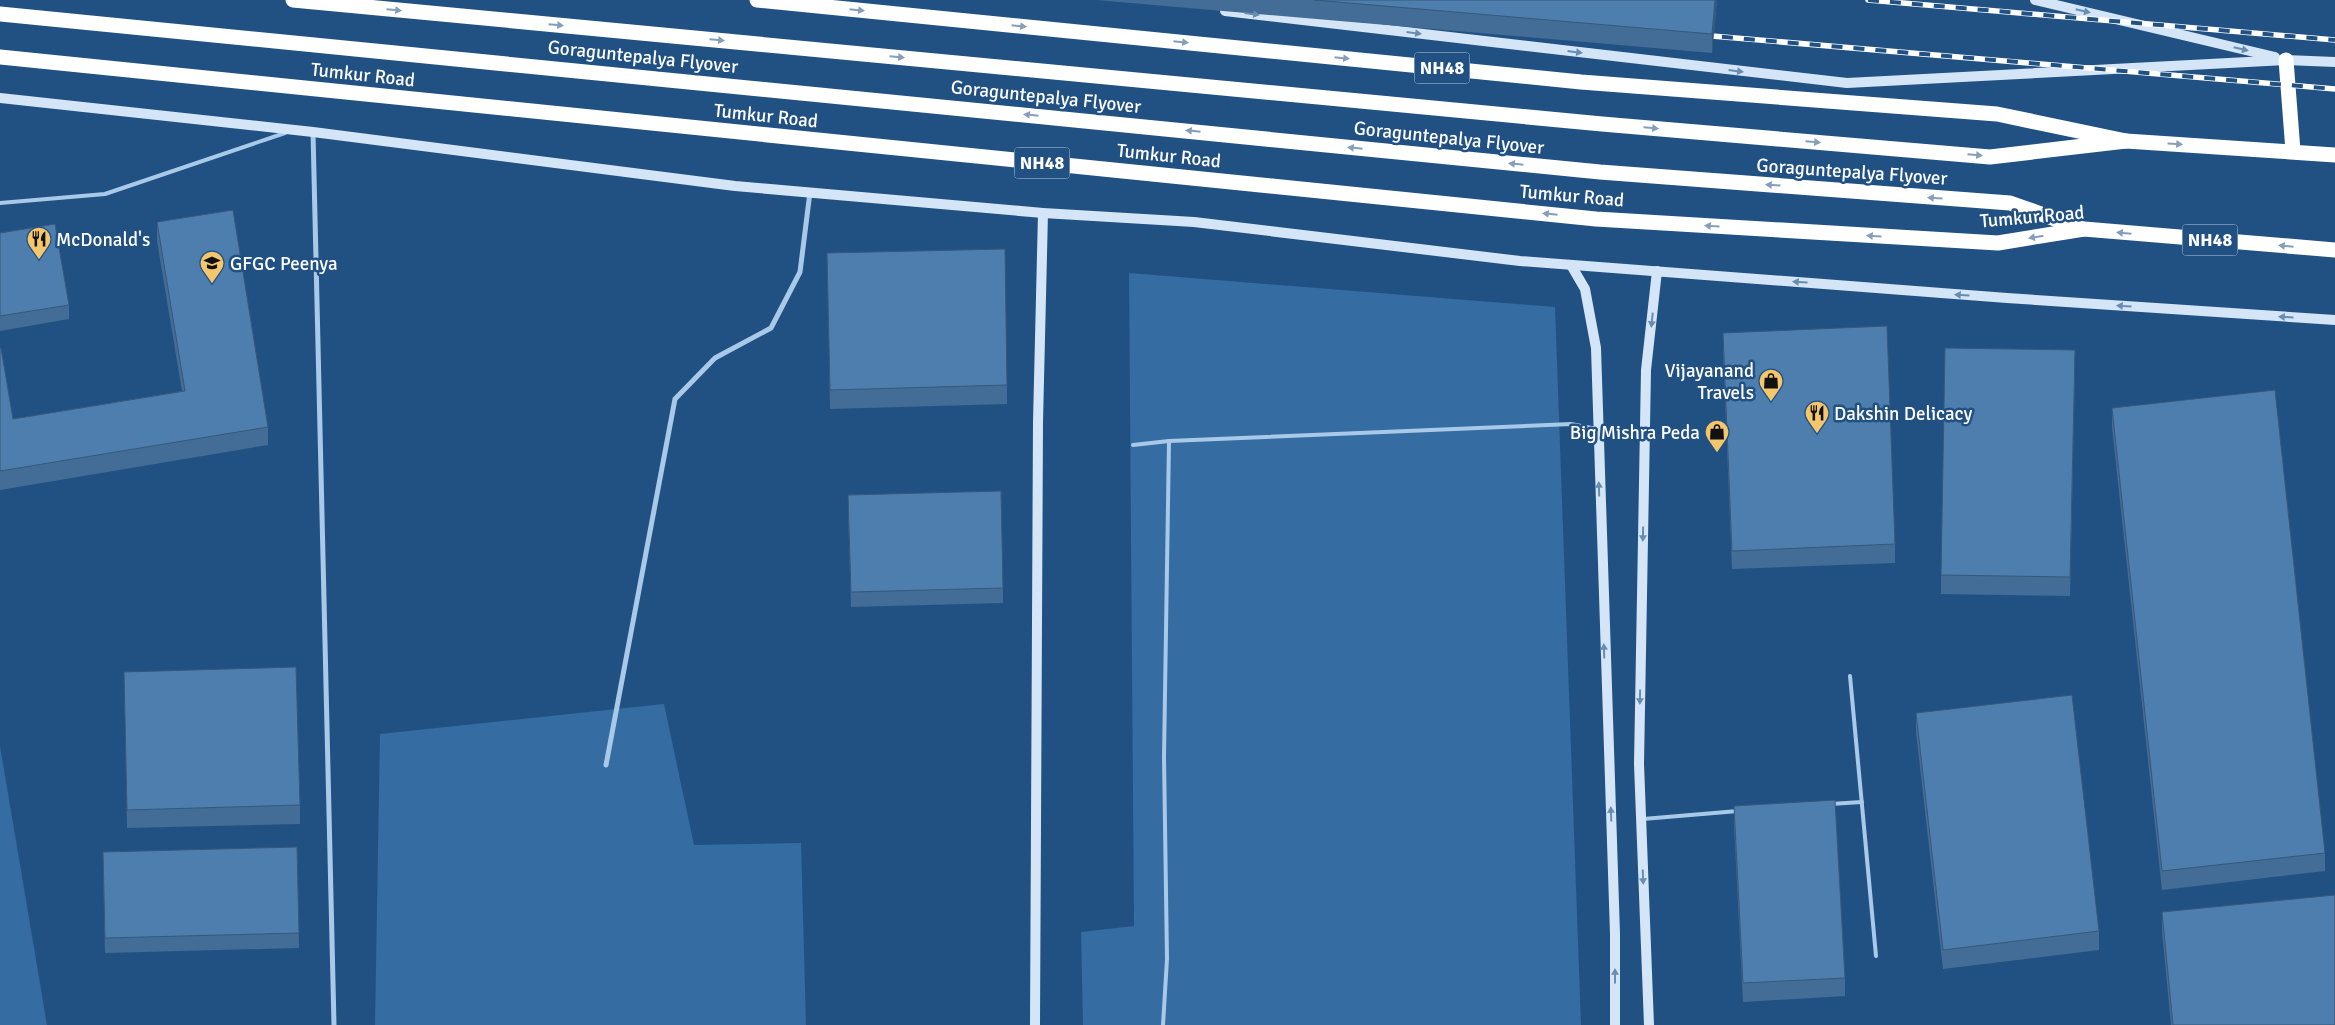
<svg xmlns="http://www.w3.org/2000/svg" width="2335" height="1025" font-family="Signika,sans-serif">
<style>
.green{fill:#356ca1}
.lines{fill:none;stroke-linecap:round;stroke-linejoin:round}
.lane{stroke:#a9c9e9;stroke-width:4}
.street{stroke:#a9c9e9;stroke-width:5}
.secondary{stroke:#d4e5f7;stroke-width:10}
.highway{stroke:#fff;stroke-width:15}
.rail-casing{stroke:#fff;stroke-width:5.5}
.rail{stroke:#215183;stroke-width:4;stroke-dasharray:11;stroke-linecap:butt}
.wall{fill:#436c96}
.shaded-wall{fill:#37587a}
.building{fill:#4e7eae;stroke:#37587a}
.oneway{fill:#859fbb}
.oneway2{fill:#698cb1}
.labels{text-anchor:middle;stroke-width:5;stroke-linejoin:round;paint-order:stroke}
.shield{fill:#215183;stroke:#bccbda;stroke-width:1}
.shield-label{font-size:18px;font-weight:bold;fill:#fff}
.street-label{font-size:19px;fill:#fff;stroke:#215183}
.poi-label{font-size:19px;fill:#fff;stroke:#215183;text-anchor:start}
</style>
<rect width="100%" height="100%" fill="#215183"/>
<g class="green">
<polygon points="1129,273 1555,307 1581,1025 1083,1025 1081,932 1134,926"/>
<polygon points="664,704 694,845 801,843 806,1025 375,1025 380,734"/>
<polygon points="0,746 47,1025 0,1025"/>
</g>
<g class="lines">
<g class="lane">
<polyline points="0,203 105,194 285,133"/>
<polyline points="1133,445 1169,441 1571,424 1597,429"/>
<polyline points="1850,676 1876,956"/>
<polyline points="1830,804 1862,802"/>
<polyline points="1643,819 1738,811"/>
<polyline points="1163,1025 1167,959 1164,757 1169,441"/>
</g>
<g class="street">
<polyline points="313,132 334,1025"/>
<polyline points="606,765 675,399 715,358 771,328 800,272 810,192"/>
</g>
<g class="secondary">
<polyline points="2035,0 2275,57"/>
<polyline points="1225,11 1847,83 2286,60 2335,62"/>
<polyline points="0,98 313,132 735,186 1043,213 1194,222 1520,261 2007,298 2335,320"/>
<polyline points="1571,265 1585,289 1596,348 1615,934 1615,1025"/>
<polyline points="1035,1025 1038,422 1043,213"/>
<polyline points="1649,1025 1639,764 1646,370 1657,271"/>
</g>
<g class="highway">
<polyline points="293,0 1602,124 1990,157 2126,141"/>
<polyline points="757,0 1581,82 1997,114 2126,141 2335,155"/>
<polyline points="0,14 1600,172 2010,203 2083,229"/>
<polyline points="0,57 1596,219 1998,243 2084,229 2335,250"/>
<polyline points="2286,60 2293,151"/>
</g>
<defs>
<g id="rail">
<polyline points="1868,0 2335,40"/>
<polyline points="1700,35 2335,89"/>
</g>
</defs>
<use href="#rail" class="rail-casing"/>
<use href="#rail" class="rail"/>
</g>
<g class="wall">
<polygon points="1096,0 1717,0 1712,53"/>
<polygon points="157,222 268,427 268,445 0,490 0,348 13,419 182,391 157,241"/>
<polygon points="0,233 69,305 69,319 0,331"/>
<polygon points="827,253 1007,385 1007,404 830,409"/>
<polygon points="1723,333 1895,544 1895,563 1732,569 1723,352"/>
<polygon points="2075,368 2070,596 1941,594 1941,575"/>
<polygon points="2112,408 2325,853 2325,871 2162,890 2112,427"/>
<polygon points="848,510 1003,588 1003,603 851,607"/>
<polygon points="124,672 300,805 300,824 127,828"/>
<polygon points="1916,713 2099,931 2099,950 1943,969 1916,732"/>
<polygon points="1734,806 1845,978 1845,996 1743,1002 1734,825"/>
<polygon points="297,847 299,948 105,953 103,867"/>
<polygon points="2162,912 2335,1025 2171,1025 2162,931"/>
</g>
<polygon class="shaded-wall" points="1715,0 1717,0 1712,53 1712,34"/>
<g class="building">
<polygon points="1314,0 1715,0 1712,34"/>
<polygon points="233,210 268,427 0,471 0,348 1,348 13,419 185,391 157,222"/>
<polygon points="55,224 69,305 0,316 0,233"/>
<polygon points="1005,249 1007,385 830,390 827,253"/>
<polygon points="1887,326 1895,544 1732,551 1723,333"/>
<polygon points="1945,348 2075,350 2070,577 1941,575"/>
<polygon points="2275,390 2325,853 2162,871 2112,408"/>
<polygon points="1001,491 1003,588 851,592 848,495"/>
<polygon points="296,667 300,805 127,810 124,672"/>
<polygon points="2072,695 2099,931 1943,950 1916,713"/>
<polygon points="1835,800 1845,978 1743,983 1734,806"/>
<polygon points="297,847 299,933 105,938 103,852"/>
<polygon points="2335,895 2335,1025 2173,1025 2162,912"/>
</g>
<defs><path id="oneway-solid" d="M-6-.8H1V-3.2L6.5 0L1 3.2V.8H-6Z" transform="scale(1.25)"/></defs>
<g class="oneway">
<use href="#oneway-solid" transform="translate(394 10) rotate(5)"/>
<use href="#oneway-solid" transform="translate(857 10) rotate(6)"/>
<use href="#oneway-solid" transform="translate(556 25) rotate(5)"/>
<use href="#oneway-solid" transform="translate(1019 26) rotate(6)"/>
<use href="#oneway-solid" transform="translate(717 40) rotate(5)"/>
<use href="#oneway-solid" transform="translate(1181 42) rotate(6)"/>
<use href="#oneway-solid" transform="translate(897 57) rotate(5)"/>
<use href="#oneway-solid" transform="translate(1342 58) rotate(6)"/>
<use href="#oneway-solid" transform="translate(1031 115) rotate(-174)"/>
<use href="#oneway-solid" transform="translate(1651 128) rotate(5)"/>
<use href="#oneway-solid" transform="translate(1193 131) rotate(-174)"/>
<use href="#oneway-solid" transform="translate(1813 142) rotate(5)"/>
<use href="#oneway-solid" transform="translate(2175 144) rotate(4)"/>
<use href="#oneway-solid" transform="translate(1355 148) rotate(-174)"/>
<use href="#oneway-solid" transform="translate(1975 155) rotate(5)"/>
<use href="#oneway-solid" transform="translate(1516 164) rotate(-174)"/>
<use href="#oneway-solid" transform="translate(1773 185) rotate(-176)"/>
<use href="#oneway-solid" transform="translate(1935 198) rotate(-176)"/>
<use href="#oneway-solid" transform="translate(1550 214) rotate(-174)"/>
<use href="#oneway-solid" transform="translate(1712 226) rotate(-176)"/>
<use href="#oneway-solid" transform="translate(2124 233) rotate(-175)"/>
<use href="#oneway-solid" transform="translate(1874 236) rotate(-176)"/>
<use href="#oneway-solid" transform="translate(2036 237) rotate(171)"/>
<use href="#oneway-solid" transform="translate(2286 246) rotate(-175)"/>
</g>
<g class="oneway2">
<use href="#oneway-solid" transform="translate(2083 11) rotate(13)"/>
<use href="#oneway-solid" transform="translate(1252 14) rotate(7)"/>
<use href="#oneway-solid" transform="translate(1414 33) rotate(7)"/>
<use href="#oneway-solid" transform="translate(2241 49) rotate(13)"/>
<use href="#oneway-solid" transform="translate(1575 52) rotate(7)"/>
<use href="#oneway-solid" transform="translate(1736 71) rotate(7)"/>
<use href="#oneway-solid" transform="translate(1800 282) rotate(-176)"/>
<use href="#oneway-solid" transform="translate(1962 295) rotate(-176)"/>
<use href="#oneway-solid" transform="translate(2124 306) rotate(-176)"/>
<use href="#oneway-solid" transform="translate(2286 317) rotate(-176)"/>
<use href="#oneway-solid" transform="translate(1652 320) rotate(96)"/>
<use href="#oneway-solid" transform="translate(1599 489) rotate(-92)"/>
<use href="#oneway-solid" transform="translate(1643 534) rotate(91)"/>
<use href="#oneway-solid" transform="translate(1604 651) rotate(-92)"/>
<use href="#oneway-solid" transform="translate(1640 697) rotate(91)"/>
<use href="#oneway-solid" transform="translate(1611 814) rotate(-92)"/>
<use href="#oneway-solid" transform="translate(1643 877) rotate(88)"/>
<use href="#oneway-solid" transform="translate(1615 976) rotate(-90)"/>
</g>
<defs>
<symbol id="restaurant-pin" viewBox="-11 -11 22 30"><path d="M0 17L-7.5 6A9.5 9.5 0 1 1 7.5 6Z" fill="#f5c66a" stroke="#215183"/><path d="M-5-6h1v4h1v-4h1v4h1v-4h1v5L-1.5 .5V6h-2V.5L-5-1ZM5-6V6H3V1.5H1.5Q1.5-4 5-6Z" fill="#111"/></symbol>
<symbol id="university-pin" viewBox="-11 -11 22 30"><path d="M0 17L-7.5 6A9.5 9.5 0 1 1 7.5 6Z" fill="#f5c66a" stroke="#215183"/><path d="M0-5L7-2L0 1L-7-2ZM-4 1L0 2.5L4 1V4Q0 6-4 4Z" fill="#111"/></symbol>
<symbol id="shop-pin" viewBox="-11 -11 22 30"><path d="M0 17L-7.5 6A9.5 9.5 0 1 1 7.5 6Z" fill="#f5c66a" stroke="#215183"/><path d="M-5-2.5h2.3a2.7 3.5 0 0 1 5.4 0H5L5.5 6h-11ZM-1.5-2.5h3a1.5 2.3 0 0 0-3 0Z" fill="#111"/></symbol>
</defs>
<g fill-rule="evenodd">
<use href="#restaurant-pin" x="25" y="225" width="28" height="38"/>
<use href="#university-pin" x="198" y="249" width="28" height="38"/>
<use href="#shop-pin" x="1757" y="367" width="28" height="38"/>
<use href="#restaurant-pin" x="1803" y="399" width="28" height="38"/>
<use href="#shop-pin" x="1703" y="418" width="28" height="38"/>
</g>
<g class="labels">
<g class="shield">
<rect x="1414.5" y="52.5" width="55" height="31" rx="4"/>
<rect x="1014.5" y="147.5" width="55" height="31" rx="4"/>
<rect x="2182.5" y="224.5" width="55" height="31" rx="4"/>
</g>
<g class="shield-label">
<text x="1442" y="74">NH48</text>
<text x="1042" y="169">NH48</text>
<text x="2210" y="246">NH48</text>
</g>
<g class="street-label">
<text transform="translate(643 56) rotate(6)" y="7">Goraguntepalya Flyover</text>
<text transform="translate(363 74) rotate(6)" y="7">Tumkur Road</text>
<text transform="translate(1046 96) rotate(6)" y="7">Goraguntepalya Flyover</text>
<text transform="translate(766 115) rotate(6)" y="7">Tumkur Road</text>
<text transform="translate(1449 137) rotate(6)" y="7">Goraguntepalya Flyover</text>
<text transform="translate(1169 155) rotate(6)" y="7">Tumkur Road</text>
<text transform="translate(1852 171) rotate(4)" y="7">Goraguntepalya Flyover</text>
<text transform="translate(1572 195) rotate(5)" y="7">Tumkur Road</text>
<text transform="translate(2032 216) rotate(-5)" y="7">Tumkur Road</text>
</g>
<g class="poi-label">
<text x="56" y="246">McDonald's</text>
<text x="230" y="270">GFGC Peenya</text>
<text x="1754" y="377" text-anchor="end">Vijayanand<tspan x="1754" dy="22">Travels</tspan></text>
<text x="1834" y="420">Dakshin Delicacy</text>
<text x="1700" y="439" text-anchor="end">Big Mishra Peda</text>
</g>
</g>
</svg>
